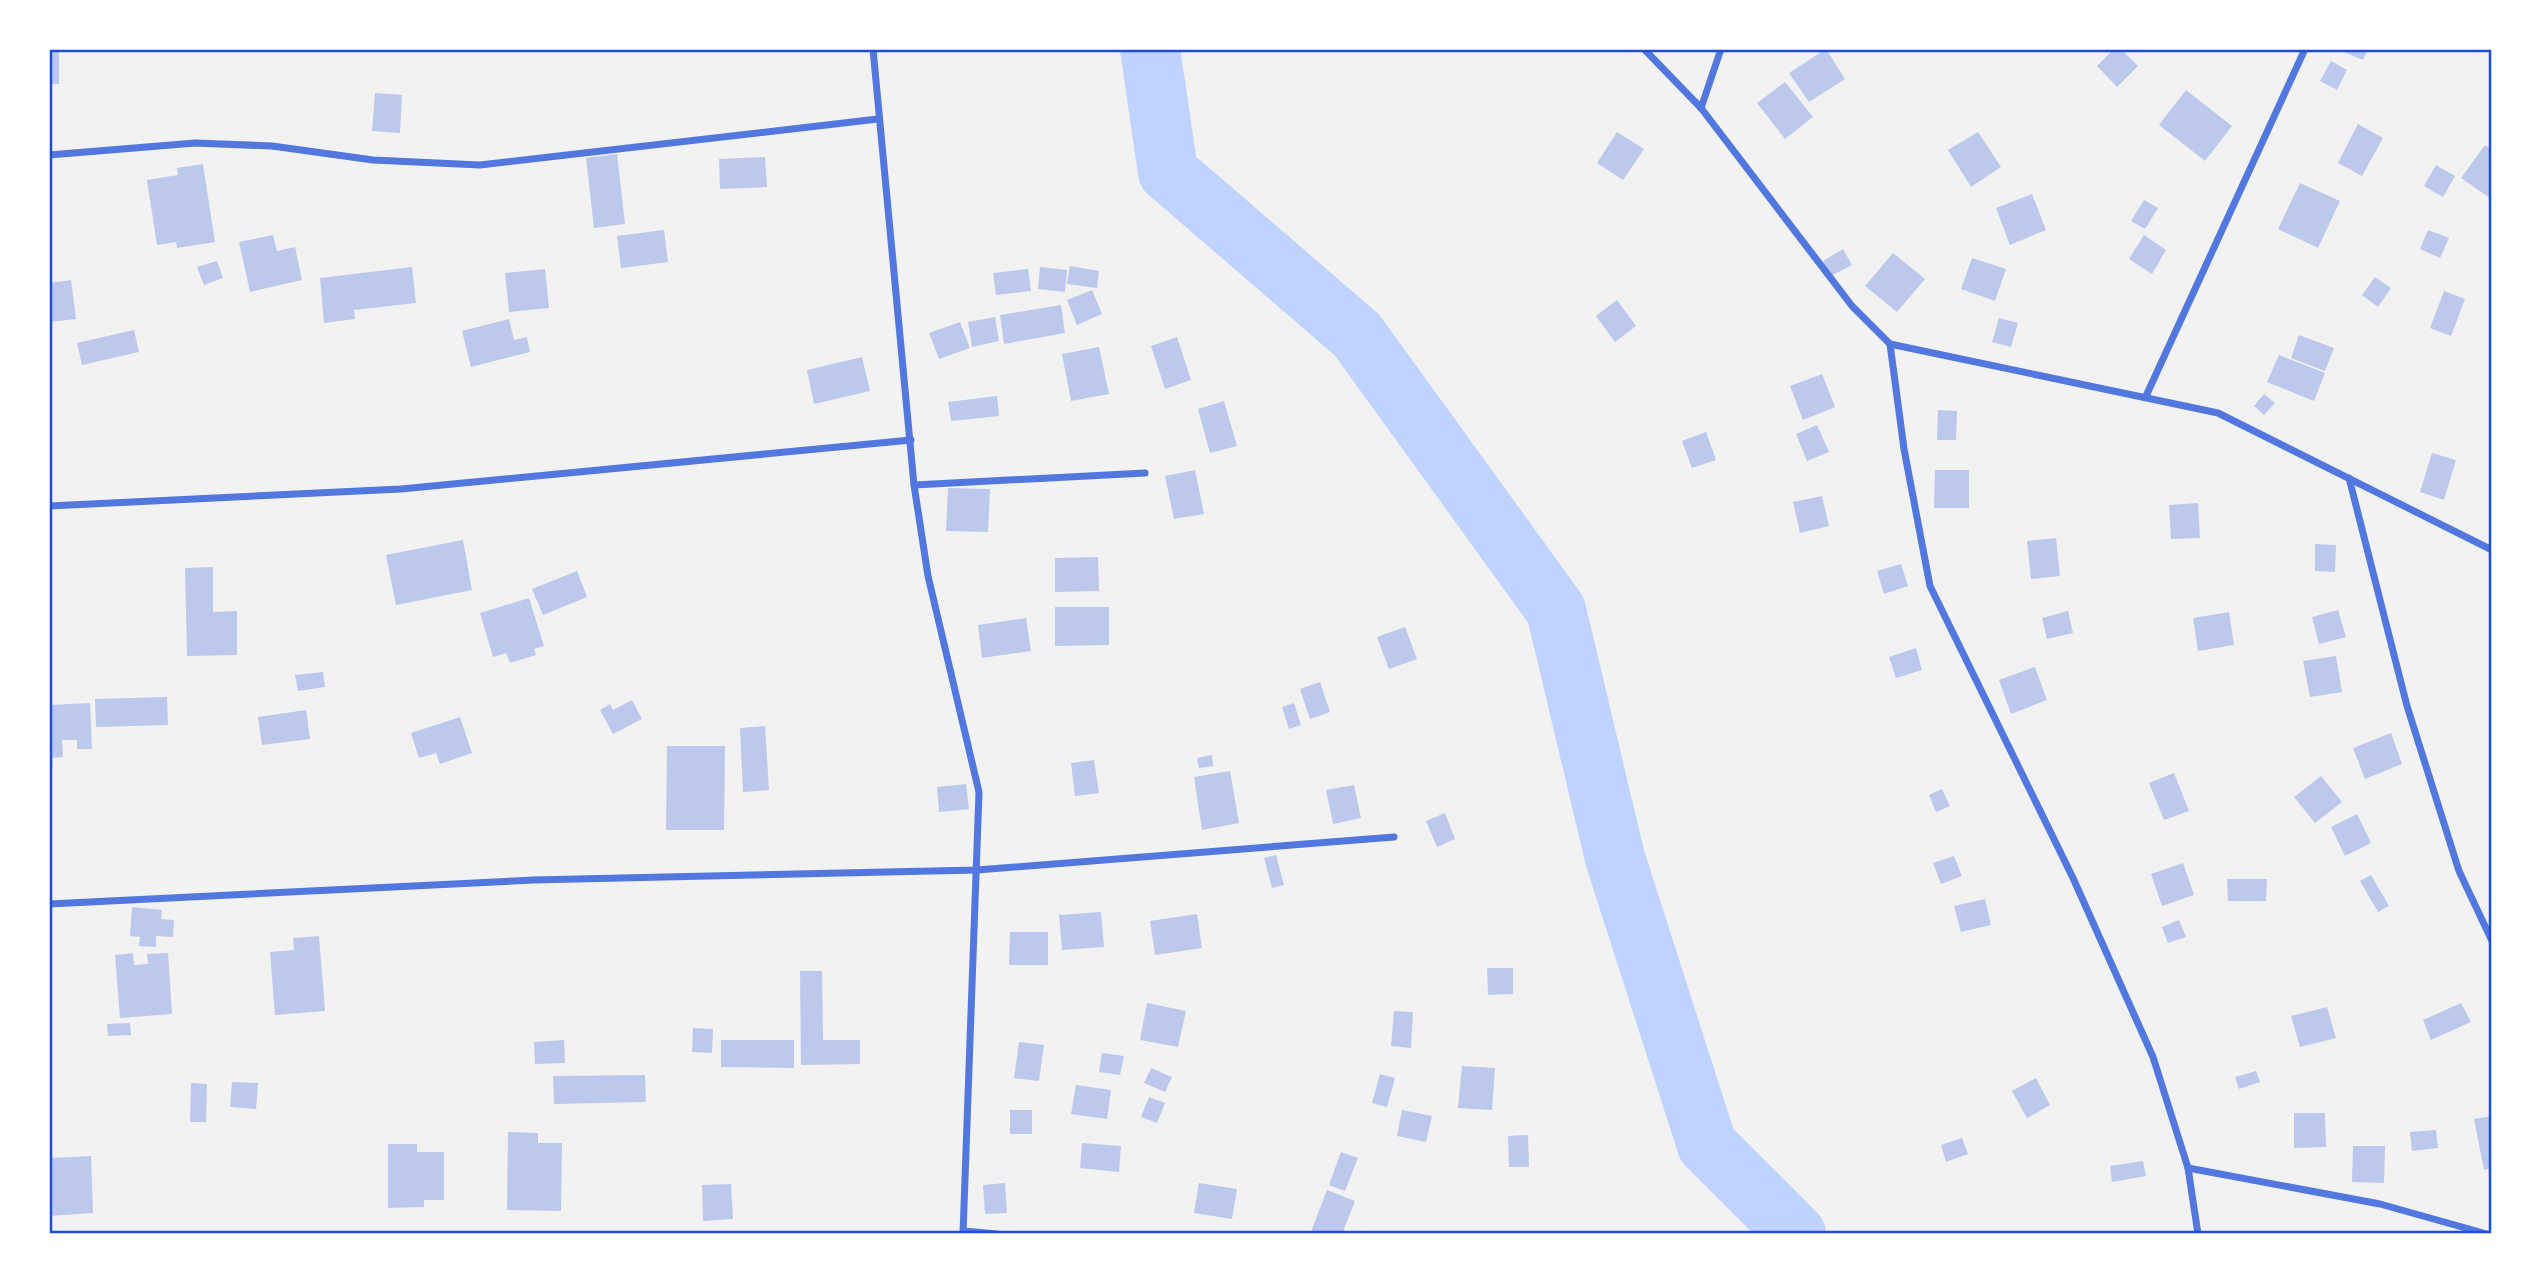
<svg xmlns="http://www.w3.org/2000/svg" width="2541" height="1283" font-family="'IBM Plex Serif',serif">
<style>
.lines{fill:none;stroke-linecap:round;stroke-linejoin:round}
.river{stroke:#bfd3fe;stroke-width:60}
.building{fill:#bdc9ec}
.minor{stroke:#5277de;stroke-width:7}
.neatline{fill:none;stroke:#1d4ed8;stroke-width:2.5}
</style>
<rect width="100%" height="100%" fill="#f2f2f2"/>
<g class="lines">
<polyline class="river" points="1150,49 1168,172 1357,335 1556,610 1615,858 1707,1145 1796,1234"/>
</g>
<g class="building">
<rect x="49" y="49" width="10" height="35"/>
<polygon points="1826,49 1845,79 1809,102 1789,73"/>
<polygon points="2114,49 2121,49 2138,66 2117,87 2097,66"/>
<polygon points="2337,49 2368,49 2363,60"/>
<polygon points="2331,61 2347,70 2337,90 2320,81"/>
<polygon points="1785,82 1813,117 1785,139 1757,103"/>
<polygon points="2186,90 2232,126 2205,161 2159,125"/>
<polygon points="375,93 402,95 400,133 372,131"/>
<polygon points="2358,124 2383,138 2362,176 2338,163"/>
<polygon points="1617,132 1644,149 1623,180 1597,163"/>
<polygon points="1978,132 2001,167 1971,187 1948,150"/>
<polygon points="2485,145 2492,150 2490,198 2461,178"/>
<polygon points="617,154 625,224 594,228 586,158"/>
<polygon points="765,157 767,187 720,189 719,159"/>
<polygon points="203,164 215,242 177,248 176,242 157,245 147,180 178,175 177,168"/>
<polygon points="2436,165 2455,176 2443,197 2424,186"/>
<polygon points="2300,183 2340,201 2318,248 2278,229"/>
<polygon points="2032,194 2046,230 2010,245 1996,208"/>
<polygon points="2144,200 2158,208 2145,229 2131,221"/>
<polygon points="664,230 668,262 621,268 617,236"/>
<polygon points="2428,230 2449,238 2440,258 2420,249"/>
<polygon points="273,235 277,251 295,247 302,280 250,292 239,242"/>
<polygon points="2144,235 2166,250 2152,274 2129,259"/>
<polygon points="1843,249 1852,265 1831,276 1823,261"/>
<polygon points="1893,253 1925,279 1897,312 1865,286"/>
<polygon points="1972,258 2006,269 1995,301 1961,289"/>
<polygon points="217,261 223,278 204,285 197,267"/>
<polygon points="1070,266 1099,271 1097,288 1067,284"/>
<polygon points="412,267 416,303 354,310 355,319 324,323 320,278"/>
<polygon points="1040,267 1067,270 1065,292 1038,289"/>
<polygon points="545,269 549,308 509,312 505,273"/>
<polygon points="1028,269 1031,291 996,295 993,273"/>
<polygon points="2375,277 2391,288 2378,307 2362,295"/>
<polygon points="71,280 76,319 49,322 49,283"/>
<polygon points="1092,290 1102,314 1077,325 1067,300"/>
<polygon points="2444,291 2465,299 2451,336 2430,328"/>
<polygon points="1617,300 1636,326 1615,342 1596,316"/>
<polygon points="1061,305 1065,333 1004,344 1000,315"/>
<polygon points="995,317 999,341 972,347 968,322"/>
<polygon points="1999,318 2018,323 2011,347 1992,342"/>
<polygon points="509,319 514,340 527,337 530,352 471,367 462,331"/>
<polygon points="960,322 970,348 939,359 929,333"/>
<polygon points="134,330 139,352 82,365 77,343"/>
<polygon points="2299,335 2334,348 2325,371 2291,358"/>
<polygon points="1177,337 1191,380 1165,389 1151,346"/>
<polygon points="1099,347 1109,394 1071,401 1062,354"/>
<polygon points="2279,355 2325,373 2314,401 2267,382"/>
<polygon points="862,357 870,391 814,404 807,370"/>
<polygon points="1822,374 1835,407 1803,420 1790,386"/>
<polygon points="2264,394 2275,403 2264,415 2254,406"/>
<polygon points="997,396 999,416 951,421 948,402"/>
<polygon points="1224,401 1237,446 1210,453 1198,409"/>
<polygon points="1938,410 1957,411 1956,440 1937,440"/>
<polygon points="1817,425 1829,452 1807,461 1796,434"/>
<polygon points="1706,432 1716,460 1692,468 1682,441"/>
<polygon points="2432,453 2456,460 2444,500 2420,492"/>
<polygon points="1195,470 1204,514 1174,519 1165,476"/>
<polygon points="1935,470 1969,470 1969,508 1934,508"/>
<polygon points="948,488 990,489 988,532 946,531"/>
<polygon points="1822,496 1829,526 1800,533 1793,502"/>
<polygon points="2198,503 2200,538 2171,539 2169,505"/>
<polygon points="2056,538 2060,576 2031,579 2027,541"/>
<polygon points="463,540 472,590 396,605 386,555"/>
<polygon points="2315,544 2336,545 2335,572 2315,571"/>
<polygon points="1098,557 1099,591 1055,592 1055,558"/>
<polygon points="1901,564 1908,586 1884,594 1877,571"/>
<polygon points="213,567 213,612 237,611 237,655 187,656 185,568"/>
<polygon points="577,571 587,597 543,615 532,589"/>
<polygon points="529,598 544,646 534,649 536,655 510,663 506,653 493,657 480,613"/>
<polygon points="1055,607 1109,607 1109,645 1055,646"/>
<polygon points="2338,610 2346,637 2319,644 2312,617"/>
<polygon points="2068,611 2073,633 2047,639 2042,618"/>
<polygon points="2229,612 2234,645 2198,651 2193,618"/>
<polygon points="1026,618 1031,651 982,658 978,625"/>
<polygon points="1405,627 1417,659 1389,669 1377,637"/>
<polygon points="1916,648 1922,670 1896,678 1889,657"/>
<polygon points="2336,656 2342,692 2310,697 2303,661"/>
<polygon points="2035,667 2047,700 2011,714 1999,680"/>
<polygon points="323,672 325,687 298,691 295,675"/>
<polygon points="1320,682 1330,712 1310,719 1300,689"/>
<polygon points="167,697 168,725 96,727 95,699"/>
<polygon points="632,700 642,719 613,734 600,710 610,704 613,710"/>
<polygon points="90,703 92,749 77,749 77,740 62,740 63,757 52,758 53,767 49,767 49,705"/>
<polygon points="1294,703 1301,725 1289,729 1282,707"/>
<polygon points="306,710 310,739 262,745 258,717"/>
<polygon points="460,717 472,753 440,764 436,753 419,758 411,733"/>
<polygon points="765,726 769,790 743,792 740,728"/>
<polygon points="2391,733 2402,764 2365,779 2353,748"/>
<polygon points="667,746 725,746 724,830 666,830"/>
<polygon points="1212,755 1213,766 1199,768 1197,758"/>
<polygon points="1094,760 1099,793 1075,796 1071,763"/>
<polygon points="1230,771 1239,823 1202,830 1194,777"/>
<polygon points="2174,773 2189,811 2164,820 2149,783"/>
<polygon points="2321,776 2342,802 2315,823 2294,797"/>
<polygon points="966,784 969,809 939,812 937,787"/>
<polygon points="1354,785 1361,818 1333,824 1326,790"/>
<polygon points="1942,789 1950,806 1936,812 1929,795"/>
<polygon points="1445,813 1455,839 1437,847 1426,821"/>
<polygon points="2357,814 2371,843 2345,856 2331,827"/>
<polygon points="1276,855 1284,885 1272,888 1264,858"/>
<polygon points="1954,856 1962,876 1941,884 1933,863"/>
<polygon points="2183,863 2194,895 2162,906 2151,874"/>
<polygon points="2371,875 2389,906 2378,912 2360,881"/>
<polygon points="2227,879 2267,879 2266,901 2228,901"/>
<polygon points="1985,899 1991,925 1961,932 1954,906"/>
<polygon points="132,907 162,910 161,919 174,920 173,937 156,936 156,947 139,946 140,937 130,936"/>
<polygon points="1101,912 1104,947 1062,950 1059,915"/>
<polygon points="1197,914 1202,948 1155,955 1150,921"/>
<polygon points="2179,920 2186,937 2168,943 2162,927"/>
<polygon points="1010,932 1048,932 1048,965 1009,965"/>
<polygon points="319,936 325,1011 275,1015 270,952 294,950 293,938"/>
<polygon points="133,953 134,965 148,964 147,954 168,953 172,1014 120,1018 115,955"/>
<polygon points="1487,968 1513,968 1513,994 1488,995"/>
<polygon points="800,971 822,971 823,1040 860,1040 860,1064 801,1065"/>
<polygon points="1147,1003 1186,1011 1178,1047 1140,1040"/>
<polygon points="2461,1003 2471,1022 2431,1040 2423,1020"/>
<polygon points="2327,1007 2336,1038 2300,1047 2291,1016"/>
<polygon points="1394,1011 1413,1012 1411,1048 1391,1046"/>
<polygon points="130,1023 131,1035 108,1036 107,1024"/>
<polygon points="693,1028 713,1029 712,1053 692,1052"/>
<polygon points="564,1040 565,1063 535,1064 534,1042"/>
<polygon points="721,1040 794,1040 794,1068 721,1067"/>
<polygon points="1019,1042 1044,1045 1039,1081 1014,1078"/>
<polygon points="1102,1053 1124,1056 1120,1075 1099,1072"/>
<polygon points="1462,1066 1495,1068 1492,1110 1458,1108"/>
<polygon points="1151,1068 1172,1077 1165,1092 1144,1083"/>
<polygon points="2256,1071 2260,1082 2239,1089 2235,1077"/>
<polygon points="1380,1074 1395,1078 1387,1107 1372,1103"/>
<polygon points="645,1075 646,1102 554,1104 553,1076"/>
<polygon points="2036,1078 2050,1105 2027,1118 2012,1091"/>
<polygon points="232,1082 258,1083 256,1109 230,1107"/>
<polygon points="191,1083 207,1084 206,1122 190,1122"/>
<polygon points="1076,1085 1111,1090 1107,1119 1071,1114"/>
<polygon points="1149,1097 1165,1103 1157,1123 1141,1117"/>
<rect x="1010" y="1110" width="22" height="24"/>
<polygon points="1402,1110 1432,1116 1426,1142 1397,1136"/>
<polygon points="2294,1113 2325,1113 2326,1147 2294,1148"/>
<polygon points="2492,1116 2492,1168 2484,1170 2474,1119"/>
<polygon points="2436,1130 2438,1148 2412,1151 2410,1132"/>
<polygon points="508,1132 538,1133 538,1143 562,1143 561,1211 507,1210"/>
<polygon points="1528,1135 1529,1167 1509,1167 1508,1136"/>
<polygon points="1962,1138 1968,1154 1946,1162 1941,1145"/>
<polygon points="1082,1143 1121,1146 1119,1172 1080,1168"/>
<polygon points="388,1144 417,1144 417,1152 444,1152 444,1200 424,1200 424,1207 388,1208"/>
<polygon points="2353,1146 2385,1146 2384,1183 2352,1182"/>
<polygon points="1341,1152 1358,1158 1345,1191 1329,1185"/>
<polygon points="91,1156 93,1213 49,1216 49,1158"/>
<polygon points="2143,1161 2146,1176 2112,1182 2110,1166"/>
<polygon points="1005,1183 1007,1213 985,1214 983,1185"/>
<polygon points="1199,1183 1237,1189 1232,1219 1194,1213"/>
<polygon points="731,1184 733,1219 703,1221 702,1185"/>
<polygon points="1327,1190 1355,1201 1342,1234 1310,1234"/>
</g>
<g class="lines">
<g class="minor">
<polyline points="873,49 914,485 928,576 979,792 963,1234"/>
<polyline points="1644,49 1701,108 1852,306 1890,344 2218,413 2492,550"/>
<polyline points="1701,108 1721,49"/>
<polyline points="49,155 195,143 272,146 373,160 480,165 878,119"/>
<polyline points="1890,344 1904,449 1930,586 2073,878 2153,1057 2188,1168 2198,1234"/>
<polyline points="2146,396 2305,49"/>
<polyline points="2349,478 2407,706 2459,871 2492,941"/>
<polyline points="914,485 1145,473"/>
<polyline points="49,506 401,489 911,440"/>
<polyline points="49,904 533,880 977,870 1394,837"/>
<polyline points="2188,1168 2380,1204 2487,1234"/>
<polyline points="964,1231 997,1234"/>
</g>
</g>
<rect width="2541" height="1283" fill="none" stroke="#ffffff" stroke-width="102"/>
<rect x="51" y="51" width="2439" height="1181" class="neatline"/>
</svg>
